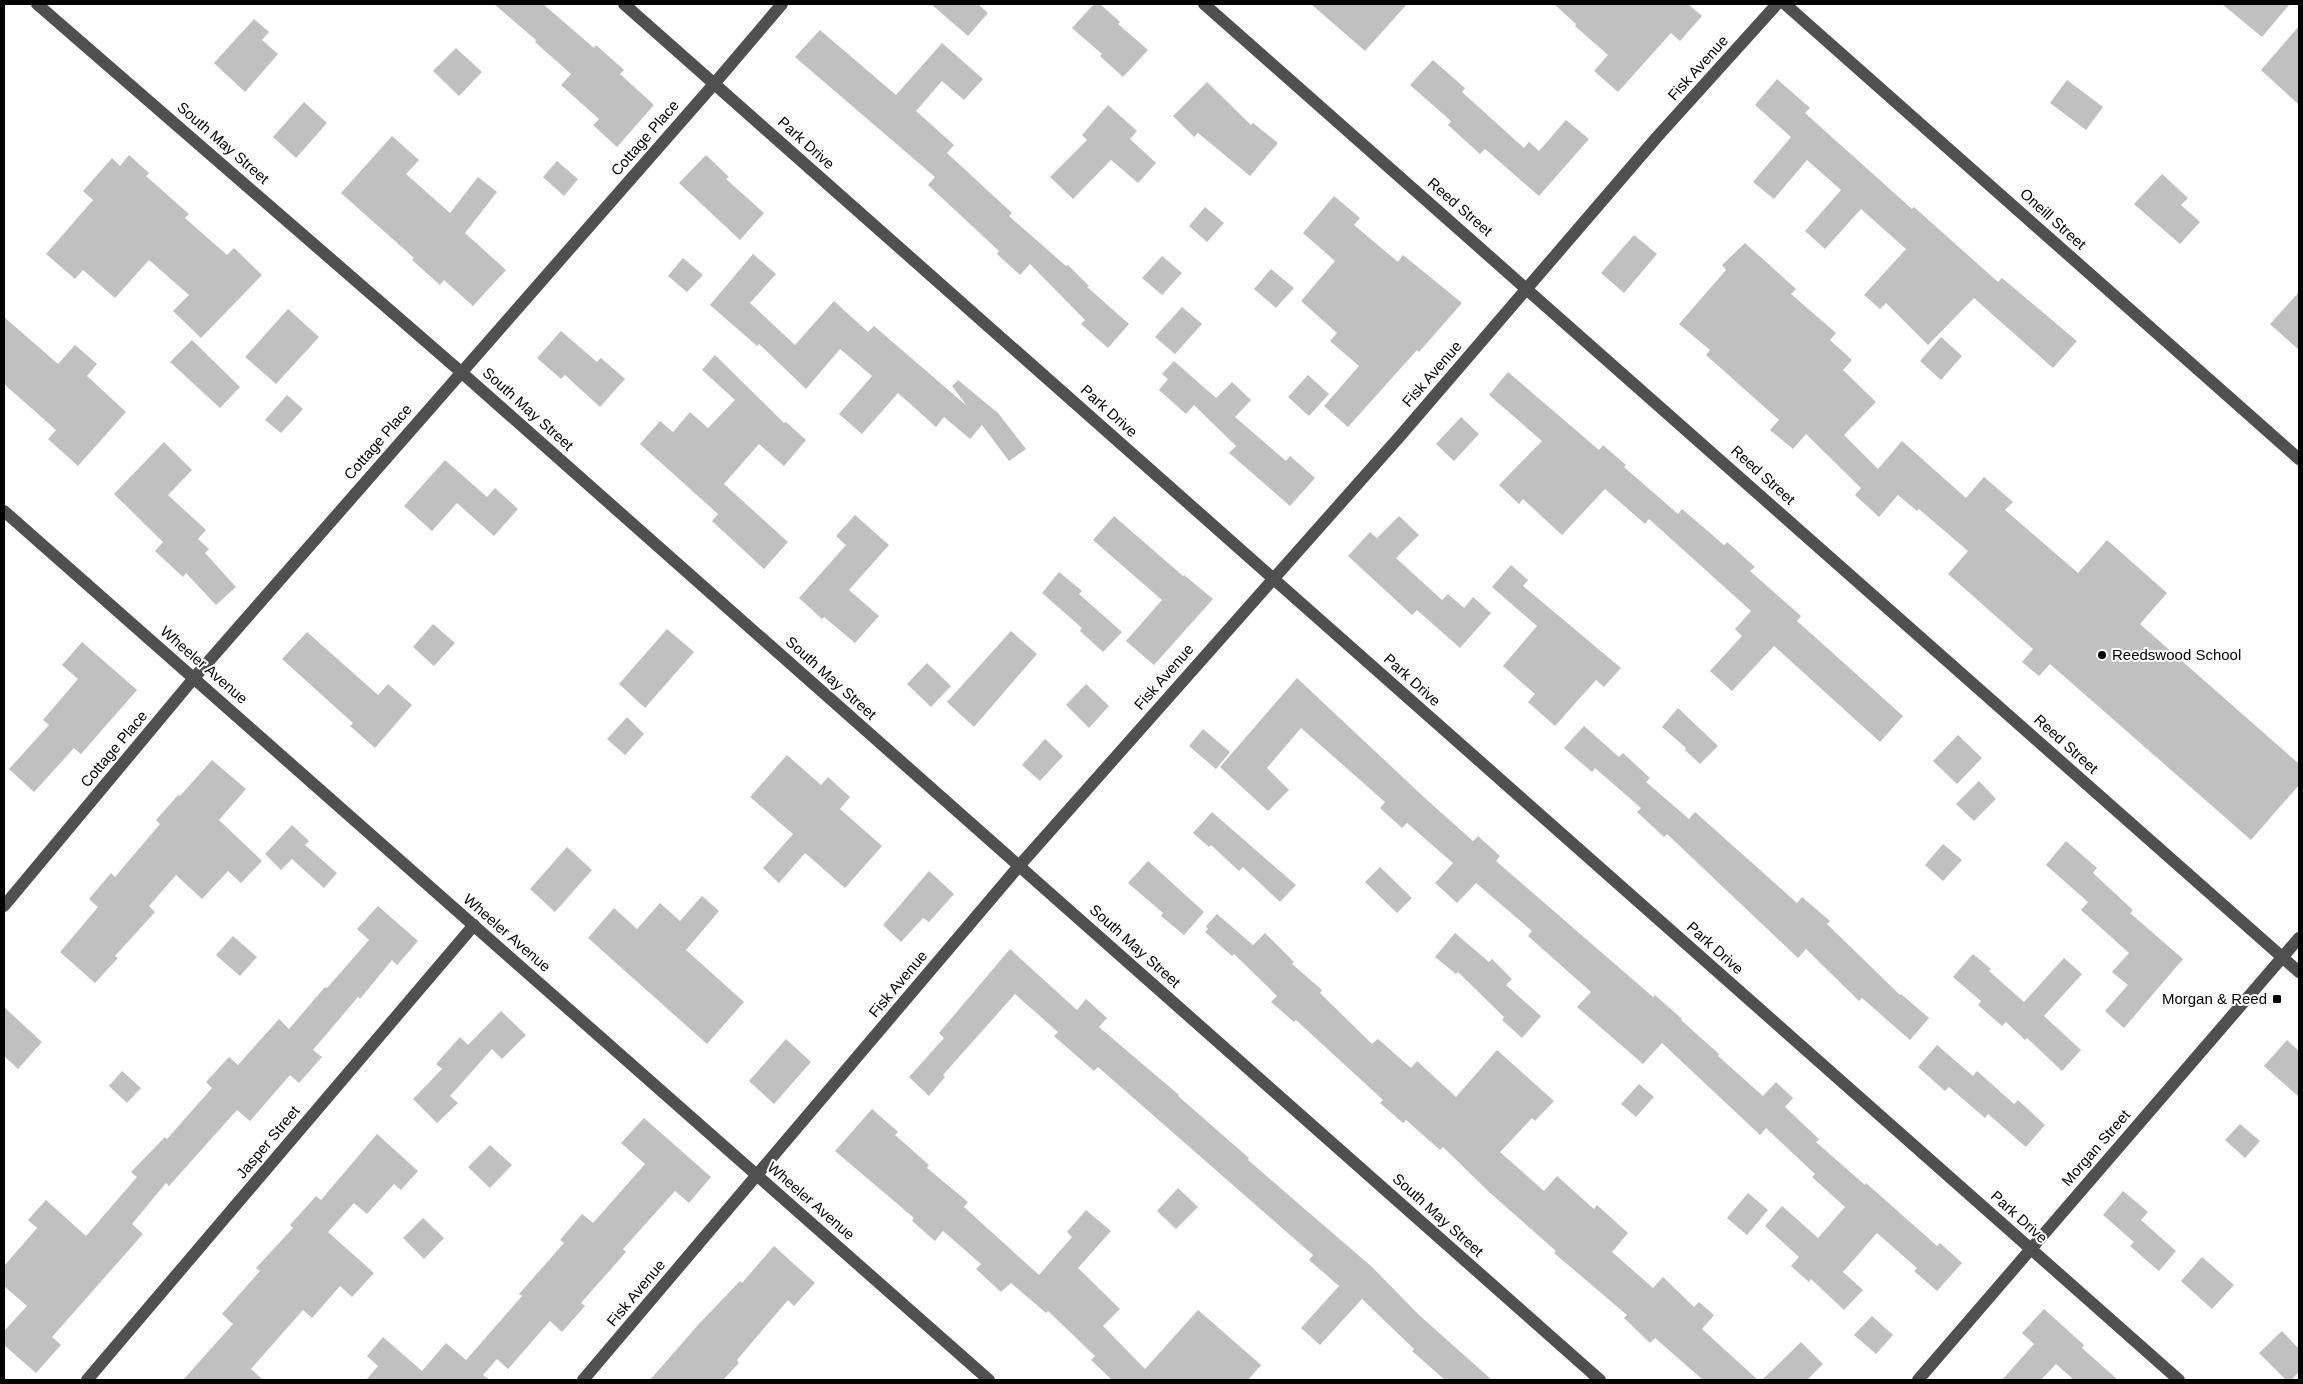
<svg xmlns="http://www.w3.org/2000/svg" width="2303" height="1384" font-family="Helvetica,sans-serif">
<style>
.building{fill:#c0c0c0}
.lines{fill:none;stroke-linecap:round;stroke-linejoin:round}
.minor{stroke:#505050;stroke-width:12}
.poi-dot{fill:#000;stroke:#fff;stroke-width:2}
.labels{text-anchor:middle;stroke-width:4;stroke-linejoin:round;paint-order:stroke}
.street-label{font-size:15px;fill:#000;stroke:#fff}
.poi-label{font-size:15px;fill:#000;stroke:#fff;text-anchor:start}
</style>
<rect width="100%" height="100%" fill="#fff"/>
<g class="building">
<polygon points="494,4 543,4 594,48 596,45 624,70 620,74 654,105 617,147 593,125 599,119 561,85 571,74 535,42 536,40"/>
<polygon points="931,4 978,4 988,13 968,36"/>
<polygon points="1094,4 1100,4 1120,22 1118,24 1148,50 1123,77 1100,56 1102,54 1072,28"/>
<polygon points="1311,4 1407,4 1365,51"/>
<polygon points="1554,4 1688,4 1702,16 1680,41 1671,33 1618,92 1594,71 1608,55 1575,26 1576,24"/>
<polygon points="2222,4 2290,4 2262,37"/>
<polygon points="254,19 269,32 262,40 278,54 245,92 214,63"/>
<polygon points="2299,26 2299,105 2261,70"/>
<polygon points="820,30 896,95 942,43 983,79 964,100 942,81 916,111 954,145 947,153 1012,213 1009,216 1066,266 1068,265 1089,286 1087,287 1129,324 1108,348 1081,324 1085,320 1030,264 1020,275 997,254 999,251 928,185 935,177 795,57"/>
<polygon points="456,48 482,72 459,96 433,71"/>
<polygon points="1433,60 1465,88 1462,92 1524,148 1529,142 1539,151 1566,120 1589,139 1539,196 1485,149 1480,154 1448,125 1451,121 1410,85"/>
<polygon points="1777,79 1810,108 1805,113 1912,209 1914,207 1998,282 2002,278 2077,341 2053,368 1974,298 1928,345 1886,303 1880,309 1864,295 1906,249 1861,209 1825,249 1805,231 1841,190 1807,160 1774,199 1753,182 1791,137 1755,105"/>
<polygon points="2067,80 2103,107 2086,130 2050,103"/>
<polygon points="1207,82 1251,125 1253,123 1278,143 1250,176 1198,133 1194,137 1173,116"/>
<polygon points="304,102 327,123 296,158 273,137"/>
<polygon points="1108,105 1137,131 1130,139 1156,163 1138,183 1111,160 1073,199 1050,177 1087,140 1082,135"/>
<polygon points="392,136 419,160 406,174 450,213 478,177 497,192 465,233 506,270 473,306 444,280 440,285 412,260 414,258 341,193"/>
<polygon points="129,155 149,173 146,176 189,214 185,218 227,255 234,248 262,275 201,338 173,311 189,295 149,260 115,298 83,270 75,279 46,254 93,200 83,191 112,158 120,166"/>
<polygon points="706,155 729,177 726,179 764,213 740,240 679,183"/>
<polygon points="557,161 578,179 564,196 543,177"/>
<polygon points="2162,174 2188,198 2181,205 2200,222 2180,244 2134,204"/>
<polygon points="1334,196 1360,218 1354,225 1398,262 1403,255 1462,303 1419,352 1417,350 1348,427 1324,406 1359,366 1330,341 1337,333 1301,301 1335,261 1303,233"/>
<polygon points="1205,207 1224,223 1207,242 1189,226"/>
<polygon points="1634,235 1657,254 1624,293 1601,273"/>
<polygon points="1745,243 1796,289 1791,294 1836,333 1830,340 1852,360 1843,370 1876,402 1844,435 1878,469 1902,441 1966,498 1984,477 2013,502 2005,510 2078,573 2107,540 2167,593 2140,624 2299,764 2299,785 2251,840 2050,664 2039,676 2022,662 2033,649 1948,574 1968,551 1919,509 1917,511 1898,495 1879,517 1855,495 1861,488 1806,434 1793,449 1770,430 1779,420 1706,355 1710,350 1679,324 1726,270 1722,265"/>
<polygon points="753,254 776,274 750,303 795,345 834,301 868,332 874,326 967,406 952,386 958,380 998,413 1026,449 1009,461 982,425 970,439 944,417 936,427 898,393 862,434 839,414 872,376 840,349 806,389 759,344 757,346 710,305"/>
<polygon points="1162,256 1182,273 1162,295 1142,278"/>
<polygon points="683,258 703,275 687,292 668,276"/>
<polygon points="1271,269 1294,288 1276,308 1254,289"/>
<polygon points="2299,292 2299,350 2270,324"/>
<polygon points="1182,307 1202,324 1175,354 1155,337"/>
<polygon points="288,309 319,337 276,384 245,357"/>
<polygon points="4,317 58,364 75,345 97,364 87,376 126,412 78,466 48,439 56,430 4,384"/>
<polygon points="561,331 597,362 601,358 625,379 600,407 565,375 561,379 537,358"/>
<polygon points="1941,337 1962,356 1941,380 1920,361"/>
<polygon points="192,340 240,387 220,408 170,362"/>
<polygon points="715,355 784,423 786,422 806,440 784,466 759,444 724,484 788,542 764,569 712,521 718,514 640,444 660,421 673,432 690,412 708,428 735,400 702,370"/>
<polygon points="1174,361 1216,398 1232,382 1251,400 1235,417 1286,461 1290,456 1315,478 1290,506 1229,453 1236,446 1194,405 1186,414 1159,390 1168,379 1162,374"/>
<polygon points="1508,372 1599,450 1603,445 1626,465 1624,467 1678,514 1682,509 1724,545 1727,542 1755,567 1750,571 1801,616 1797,621 1903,716 1880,742 1774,646 1732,691 1710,671 1742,636 1735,629 1751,611 1649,519 1645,524 1605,489 1562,535 1523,499 1519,504 1499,485 1542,441 1489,395"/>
<polygon points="1308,375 1329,394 1309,416 1288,397"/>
<polygon points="287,395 303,409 281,433 265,420"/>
<polygon points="1461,417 1479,434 1454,461 1436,444"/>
<polygon points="164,442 192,470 168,495 206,530 198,539 209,549 205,553 236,587 216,605 186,573 183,577 155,551 163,542 114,494"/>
<polygon points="445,460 487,497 495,488 518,509 494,536 457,503 432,531 404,506"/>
<polygon points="855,515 889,545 849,590 879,616 855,643 824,617 822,619 799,598 846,545 836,536"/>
<polygon points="1114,516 1183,576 1184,575 1213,599 1154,665 1126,641 1162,600 1093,540"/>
<polygon points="1399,516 1419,535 1396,558 1442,600 1448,594 1464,608 1473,597 1491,613 1460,648 1417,610 1412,615 1348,556 1370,532 1377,538"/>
<polygon points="1511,565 1528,580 1523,586 1621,668 1604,687 1596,680 1555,726 1528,702 1535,694 1503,666 1537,626 1492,587"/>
<polygon points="1059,572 1082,591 1079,594 1122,632 1103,652 1080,631 1082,628 1042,593"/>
<polygon points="433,624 455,643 434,666 413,647"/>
<polygon points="667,629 694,652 645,708 619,684"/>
<polygon points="1011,631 1037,654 974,727 947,702"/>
<polygon points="307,632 378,695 388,684 412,705 375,748 350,726 353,723 282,659"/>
<polygon points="82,642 137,690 81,754 74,748 34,792 9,769 49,725 43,720 78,679 62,665"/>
<polygon points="927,663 951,686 931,707 907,684"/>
<polygon points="1297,678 1427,800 1473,841 1478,836 1500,856 1496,861 1653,997 1655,995 1682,1019 1681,1020 1719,1054 1718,1056 1763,1096 1776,1082 1793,1098 1785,1107 1819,1139 1816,1142 1865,1185 1866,1183 1937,1246 1940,1243 1962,1263 1937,1291 1914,1271 1917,1268 1877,1233 1843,1272 1863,1290 1844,1310 1811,1279 1809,1282 1791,1266 1799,1257 1765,1226 1782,1206 1818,1238 1845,1207 1812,1177 1815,1174 1766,1128 1760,1135 1662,1043 1643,1064 1577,1007 1591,992 1528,936 1532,931 1476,883 1457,903 1435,883 1453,863 1407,823 1402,828 1380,808 1385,802 1301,728 1267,768 1289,790 1268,811 1220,767"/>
<polygon points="1086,684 1109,706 1089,728 1066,705"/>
<polygon points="1678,708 1718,746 1700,764 1685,750 1686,748 1662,727"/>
<polygon points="627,717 644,734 625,755 607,739"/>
<polygon points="1584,726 1619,757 1623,753 1650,778 1646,782 1689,819 1695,812 1797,903 1802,897 1830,921 1827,924 1900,995 1901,994 1929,1018 1910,1040 1862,998 1859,1001 1806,949 1798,958 1667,834 1664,837 1637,812 1641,808 1595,768 1592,772 1564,748"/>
<polygon points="1203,729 1230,752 1216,769 1189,746"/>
<polygon points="1958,735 1982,758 1957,784 1933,761"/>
<polygon points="1045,739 1063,756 1040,781 1022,765"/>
<polygon points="787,755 821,785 828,777 850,797 840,809 882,846 845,888 805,853 779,883 763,868 793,834 750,797"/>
<polygon points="212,760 246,789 219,820 262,861 241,883 228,871 202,899 176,875 149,906 155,912 115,956 118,958 95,983 60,952 98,907 89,899 111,873 115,877 160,824 156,820 178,795 180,796"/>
<polygon points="1979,781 1996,799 1974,821 1956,804"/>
<polygon points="1212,812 1296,885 1280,902 1243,867 1239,871 1211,845 1209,847 1193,833"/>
<polygon points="292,825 309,841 305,845 337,873 324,888 292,859 281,870 265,854"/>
<polygon points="2066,841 2097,868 2093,873 2133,910 2130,913 2183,959 2124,1028 2105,1011 2128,985 2112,972 2129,953 2081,910 2088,902 2046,865"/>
<polygon points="1943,844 1962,860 1943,881 1925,865"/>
<polygon points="567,847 592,870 555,912 530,889"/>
<polygon points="1148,861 1204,912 1184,935 1161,916 1163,913 1128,883"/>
<polygon points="1380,867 1412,898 1397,913 1365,882"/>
<polygon points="929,871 954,894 929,922 923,918 901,942 883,925"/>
<polygon points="702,896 719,911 686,950 744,1002 707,1044 588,938 614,908 637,929 660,903 680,921"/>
<polygon points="378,906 418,941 397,965 392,960 360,999 358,997 313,1050 322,1057 299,1083 290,1075 250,1121 237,1110 169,1186 166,1183 132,1224 143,1234 52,1337 61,1345 36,1373 4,1345 4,1331 27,1306 4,1286 4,1266 37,1228 28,1220 46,1200 86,1236 137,1177 131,1172 165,1137 167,1139 212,1088 206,1082 229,1057 238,1065 279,1019 289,1029 325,987 327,988 369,940 357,929"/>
<polygon points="1217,914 1253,945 1265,933 1294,962 1292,964 1322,990 1320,993 1372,1044 1378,1039 1411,1068 1417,1061 1456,1097 1497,1050 1554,1101 1535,1121 1532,1118 1500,1152 1544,1191 1557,1176 1594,1209 1597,1205 1628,1233 1612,1252 1653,1288 1663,1277 1694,1307 1699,1302 1714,1315 1702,1329 1758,1380 1703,1380 1655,1338 1650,1343 1624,1318 1627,1315 1554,1253 1556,1251 1489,1192 1443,1147 1440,1150 1406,1120 1403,1123 1380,1103 1383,1100 1296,1020 1294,1022 1271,1002 1277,996 1234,954 1232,956 1205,932 1208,929 1206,926"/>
<polygon points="1455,933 1489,962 1492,959 1512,979 1506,985 1541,1016 1522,1038 1502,1020 1504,1017 1458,972 1456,974 1435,957"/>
<polygon points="233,936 257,957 240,976 216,955"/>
<polygon points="1010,949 1077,1010 1086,999 1107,1018 1099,1027 1179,1095 1178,1096 1249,1158 1248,1160 1372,1267 1419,1315 1492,1380 1445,1380 1412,1351 1414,1349 1362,1299 1320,1345 1301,1328 1339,1286 1309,1260 1313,1255 1098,1067 1094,1071 1054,1036 1058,1032 1015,994 943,1075 945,1077 929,1096 909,1077 944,1038 939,1033"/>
<polygon points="1973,954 1991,969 1989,971 2024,1002 2064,958 2082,974 2044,1016 2081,1050 2062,1071 2027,1038 2025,1040 2006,1022 2002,1026 1978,1005 1981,1001 1953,977"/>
<polygon points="4,1007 42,1042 18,1069 4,1056"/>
<polygon points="501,1011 526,1035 502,1059 492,1049 450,1096 458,1103 437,1123 413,1099 442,1069 436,1064 460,1037 468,1045"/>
<polygon points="786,1039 811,1062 774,1104 749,1081"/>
<polygon points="2287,1040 2299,1051 2299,1097 2264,1066"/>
<polygon points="1937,1045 1973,1076 1977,1071 2014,1104 2018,1100 2045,1125 2026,1147 1988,1114 1985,1118 1949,1087 1945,1091 1918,1067"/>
<polygon points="122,1071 141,1088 127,1103 109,1086"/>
<polygon points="1639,1084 1654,1097 1636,1117 1621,1104"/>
<polygon points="872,1109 898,1132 895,1135 929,1165 927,1168 968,1202 964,1207 1039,1275 1072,1237 1067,1232 1086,1210 1111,1231 1078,1268 1120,1309 1103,1326 1145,1369 1198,1310 1261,1365 1248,1380 1112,1380 1091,1360 1095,1356 1048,1311 1046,1313 1011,1283 1001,1292 976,1269 981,1264 943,1231 935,1241 912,1221 914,1218 835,1151"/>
<polygon points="644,1118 711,1177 689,1203 675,1191 623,1249 626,1252 581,1303 585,1306 562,1332 550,1321 508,1369 497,1359 483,1375 490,1380 366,1380 378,1366 367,1356 383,1337 422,1371 446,1343 466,1360 522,1296 519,1294 564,1243 560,1240 582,1214 593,1223 645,1164 621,1143"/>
<polygon points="2240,1124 2260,1141 2245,1158 2225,1140"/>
<polygon points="377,1134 418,1171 401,1190 394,1184 367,1214 354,1203 328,1232 374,1273 352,1297 340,1286 312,1318 303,1310 251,1369 263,1380 183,1380 233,1324 222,1314 260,1271 256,1268 293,1228 290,1225 316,1196 321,1200"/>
<polygon points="490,1145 512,1165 490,1188 468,1167"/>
<polygon points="1178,1188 1198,1207 1176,1229 1157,1211"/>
<polygon points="2123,1191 2148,1212 2141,1220 2176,1251 2159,1271 2130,1246 2134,1242 2103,1215"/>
<polygon points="1748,1193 1768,1210 1747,1235 1727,1218"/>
<polygon points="423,1218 444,1238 424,1259 403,1238"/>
<polygon points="774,1246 815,1283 794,1306 788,1300 737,1360 739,1363 723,1380 650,1380 697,1326 740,1281 742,1283"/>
<polygon points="2202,1257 2234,1285 2212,1309 2181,1281"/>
<polygon points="2044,1309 2084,1345 2082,1348 2118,1380 2074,1380 2056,1364 2041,1380 2002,1380 2034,1344 2022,1333"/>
<polygon points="1872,1316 1893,1335 1876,1354 1854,1335"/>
<polygon points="2282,1331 2299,1349 2299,1372 2291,1380 2286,1380 2259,1353"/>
<polygon points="1801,1342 1823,1364 1807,1380 1762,1380"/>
</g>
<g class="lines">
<g class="minor">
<polyline points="37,4 461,372 1600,1380"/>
<polyline points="624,4 2179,1380"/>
<polyline points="1204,4 2299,972"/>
<polyline points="1785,4 2299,459"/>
<polyline points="4,511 989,1380"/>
<polyline points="4,906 194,678 714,84 782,4"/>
<polyline points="87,1380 474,925"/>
<polyline points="583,1380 1019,866 1401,435 1657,137 1777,4"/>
<polyline points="1918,1380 2299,938"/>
</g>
</g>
<g class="poi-dot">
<circle cx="2102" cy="655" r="5"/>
<rect x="2272" y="994" width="10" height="10" rx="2.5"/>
</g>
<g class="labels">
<g class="street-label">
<text transform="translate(1698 68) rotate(-48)" y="5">Fisk Avenue</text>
<text transform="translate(645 138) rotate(-49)" y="5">Cottage Place</text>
<text transform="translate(223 143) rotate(41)" y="5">South May Street</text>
<text transform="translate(806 143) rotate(42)" y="5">Park Drive</text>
<text transform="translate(1460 207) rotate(41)" y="5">Reed Street</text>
<text transform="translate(2053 219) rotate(42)" y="5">Oneill Street</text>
<text transform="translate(1432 374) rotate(-49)" y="5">Fisk Avenue</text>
<text transform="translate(528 409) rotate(42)" y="5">South May Street</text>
<text transform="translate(1109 411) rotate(42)" y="5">Park Drive</text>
<text transform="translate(378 442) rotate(-49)" y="5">Cottage Place</text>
<text transform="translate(1763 475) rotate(42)" y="5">Reed Street</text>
<text transform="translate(204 665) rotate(41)" y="5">Wheeler Avenue</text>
<text transform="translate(1164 677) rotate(-49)" y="5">Fisk Avenue</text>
<text transform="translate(831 678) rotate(42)" y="5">South May Street</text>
<text transform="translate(1412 680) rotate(42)" y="5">Park Drive</text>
<text transform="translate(2066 744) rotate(42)" y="5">Reed Street</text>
<text transform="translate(114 749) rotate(-50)" y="5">Cottage Place</text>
<text transform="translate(507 933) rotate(41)" y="5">Wheeler Avenue</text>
<text transform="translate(1135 946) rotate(42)" y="5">South May Street</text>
<text transform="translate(1715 948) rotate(42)" y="5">Park Drive</text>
<text transform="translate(898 984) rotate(-50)" y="5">Fisk Avenue</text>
<text transform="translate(268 1142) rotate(-50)" y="5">Jasper Street</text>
<text transform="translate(2096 1148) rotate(-49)" y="5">Morgan Street</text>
<text transform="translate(811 1201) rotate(41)" y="5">Wheeler Avenue</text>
<text transform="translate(1438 1215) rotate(42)" y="5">South May Street</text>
<text transform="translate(2019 1217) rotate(42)" y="5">Park Drive</text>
<text transform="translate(636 1293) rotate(-50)" y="5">Fisk Avenue</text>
</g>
<g class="poi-label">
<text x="2112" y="660">Reedswood School</text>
<text x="2267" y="1004" text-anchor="end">Morgan &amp; Reed</text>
</g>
</g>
<rect width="2303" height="1384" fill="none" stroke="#000000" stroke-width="10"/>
</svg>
